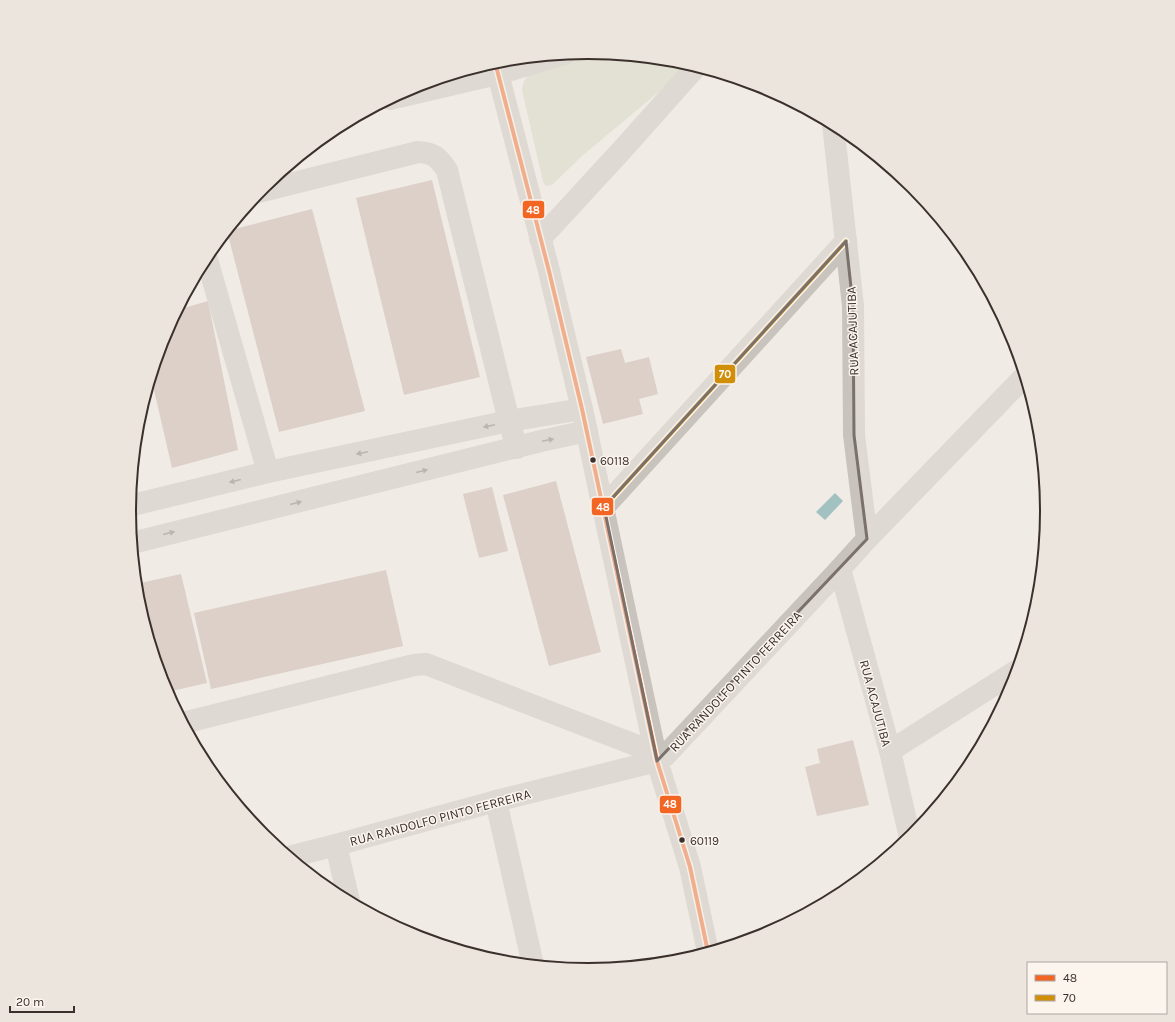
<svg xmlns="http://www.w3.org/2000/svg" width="1175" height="1022" font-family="Karla,sans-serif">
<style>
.green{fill:#d1d6bf}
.water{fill:#a1c2c1}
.building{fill:#c3afa7}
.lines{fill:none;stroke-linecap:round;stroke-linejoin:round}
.minor{stroke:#c9c3be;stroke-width:22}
.bus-1-casing{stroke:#fbf5ee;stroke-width:7}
.bus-2-casing{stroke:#fbf5ee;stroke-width:7}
.bus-1{stroke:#f26522;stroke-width:4}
.bus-2{stroke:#d18e09;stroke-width:4}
.oneway{fill:#7b726d}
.marked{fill:none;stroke:#7a716c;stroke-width:3;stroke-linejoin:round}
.bus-dot{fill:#3b302b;stroke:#fbf5ee;stroke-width:1.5}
.labels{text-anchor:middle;stroke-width:3;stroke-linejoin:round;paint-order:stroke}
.bus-label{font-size:12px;fill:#3b302b;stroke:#fbf5ee;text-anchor:start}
.street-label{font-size:13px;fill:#3b302b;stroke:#fbf5ee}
.rim{fill:none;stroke:#3b302b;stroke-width:2}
.line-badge{stroke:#fbf5ee;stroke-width:1.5}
.badge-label{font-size:11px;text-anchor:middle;font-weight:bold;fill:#fff}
</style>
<rect width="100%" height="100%" fill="#f0ebe5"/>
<path class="green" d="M605,54L677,61L691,65L582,156L552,185L546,186L543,182L522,90C523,79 528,75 536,69Z"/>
<polygon class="water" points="835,493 843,501 825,520 816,512"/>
<g class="building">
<polygon points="432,180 480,377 404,395 356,198"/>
<polygon points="312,209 365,411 279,432 227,231"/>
<polygon points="208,301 238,450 172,468 151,377 164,335 177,310"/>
<polygon points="621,349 625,363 649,357 658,394 639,399 643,414 603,424 586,357"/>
<polygon points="556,481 601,652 549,666 503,495"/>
<polygon points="492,487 508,551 479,558 463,494"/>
<polygon points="386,570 403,646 211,689 194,613"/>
<polygon points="181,574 207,683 167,692 163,686 137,600 136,584"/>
<polygon points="853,740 869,805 817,816 805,767 820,763 817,749"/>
</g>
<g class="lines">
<g class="minor">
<polyline points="495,62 549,271 582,409 657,761 690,867 708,952"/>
<polyline points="390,99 497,74 565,54"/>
<polyline points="833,124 853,306 854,435 867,539"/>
<path d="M258,192L418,152C434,153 438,157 447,170L509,421L517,448"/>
<polyline points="540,239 622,150 696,67"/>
<polyline points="206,256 268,472"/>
<polyline points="129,506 268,472 509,421 582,409"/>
<polyline points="604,507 846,241"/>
<polyline points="132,543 541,441 587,431"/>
<polyline points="840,569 890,751 910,838"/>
<polyline points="183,723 414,665 426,664 656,753"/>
<polyline points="890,751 1016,671"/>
<polyline points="496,801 533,965"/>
<polyline points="336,845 349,901"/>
<polyline points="289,857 336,845 496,801 657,761 665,756 840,569 867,539 1024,377"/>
</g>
<defs>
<polyline id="bus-1" points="495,62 549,271 582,409 657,761 690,867 708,952"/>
<polyline id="bus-2" points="604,507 846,241"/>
</defs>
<use href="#bus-1" class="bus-1-casing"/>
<use href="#bus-2" class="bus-2-casing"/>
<use href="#bus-1" class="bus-1"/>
<use href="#bus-2" class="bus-2"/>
</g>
<defs><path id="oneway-solid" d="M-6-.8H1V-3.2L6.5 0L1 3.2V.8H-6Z"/></defs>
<g class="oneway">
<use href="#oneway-solid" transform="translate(489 426) rotate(168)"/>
<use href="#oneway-solid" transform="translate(548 440) rotate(-12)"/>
<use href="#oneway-solid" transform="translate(362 453) rotate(168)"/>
<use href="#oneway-solid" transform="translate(422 471) rotate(-14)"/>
<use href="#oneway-solid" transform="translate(235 481) rotate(166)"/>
<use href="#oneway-solid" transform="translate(296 503) rotate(-14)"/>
<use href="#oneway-solid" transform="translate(169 533) rotate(-14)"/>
</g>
<path d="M0 0H1175V1022H0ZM846,241L853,306L854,435L867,539L657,761L604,507Z" fill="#f0ebe5" fill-opacity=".55" fill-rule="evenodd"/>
<path class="marked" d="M846,241L853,306L854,435L867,539L657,761L604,507Z"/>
<g class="bus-dot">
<circle cx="593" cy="460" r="3.5"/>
<circle cx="682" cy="840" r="3.5"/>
</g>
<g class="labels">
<g class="bus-label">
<text x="600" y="465">60118</text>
<text x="690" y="845">60119</text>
</g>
<g class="street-label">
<text transform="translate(852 331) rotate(-92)" y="5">RUA ACAJUTIBA</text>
<text transform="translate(735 681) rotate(-47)" y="5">RUA RANDOLFO PINTO FERREIRA</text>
<text transform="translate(876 703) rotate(75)" y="5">RUA ACAJUTIBA</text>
<text transform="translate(440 817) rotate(-15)" y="5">RUA RANDOLFO PINTO FERREIRA</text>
</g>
</g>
<path d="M0 0H1175V1022H0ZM136 511a452 452 0 1 1 904 0a452 452 0 1 1-904 0Z" fill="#ece5de" fill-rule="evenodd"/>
<path class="rim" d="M136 511a452 452 0 1 1 904 0a452 452 0 1 1-904 0Z"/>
<g class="line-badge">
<rect x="522" y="200" width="23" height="19" rx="4" fill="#f26522"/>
<rect x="714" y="364" width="22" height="20" rx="4" fill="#d18e09"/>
<rect x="591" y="497" width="23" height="19" rx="4" fill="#f26522"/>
<rect x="659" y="795" width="23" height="19" rx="4" fill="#f26522"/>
</g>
<g class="badge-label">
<text x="533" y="214">48</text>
<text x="725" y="378">70</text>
<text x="603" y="511">48</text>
<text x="670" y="808">48</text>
</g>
<rect x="1027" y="962" width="140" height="52" fill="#fbf5ee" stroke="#aea6a0"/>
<rect x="1035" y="975" width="20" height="6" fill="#f26522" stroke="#aea6a0"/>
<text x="1063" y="982" font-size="12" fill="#3b302b">48</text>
<rect x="1035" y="995" width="20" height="6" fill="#d18e09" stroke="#aea6a0"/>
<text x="1063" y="1002" font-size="12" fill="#3b302b">70</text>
<path d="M10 1006v6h64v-6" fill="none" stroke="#3b302b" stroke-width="2"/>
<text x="16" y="1006" font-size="12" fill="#3b302b" stroke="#fbf5ee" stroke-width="3" paint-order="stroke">20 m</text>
</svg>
